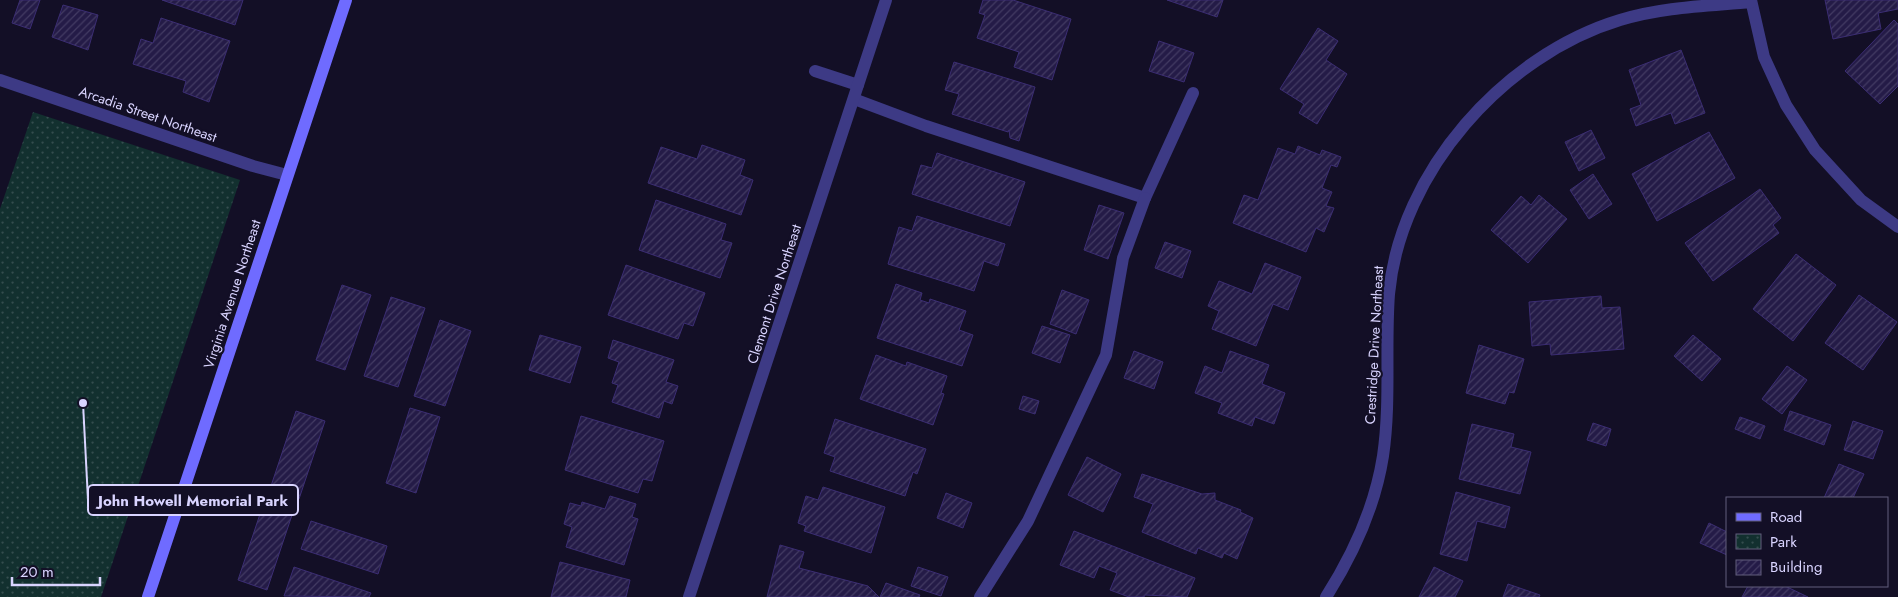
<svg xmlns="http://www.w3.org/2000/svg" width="1898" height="597" font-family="Jost,sans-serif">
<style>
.park{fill:url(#park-dots)}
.building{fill:url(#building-hatch);stroke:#3b2d73}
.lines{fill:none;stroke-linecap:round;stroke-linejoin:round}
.lane{stroke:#3d3a85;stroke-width:12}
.street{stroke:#3d3a85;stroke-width:12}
.secondary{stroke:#6f6bff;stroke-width:12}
.labels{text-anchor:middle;stroke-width:4.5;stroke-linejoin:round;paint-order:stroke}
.street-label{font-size:14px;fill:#d9d4ff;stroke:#130f26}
.leader{fill:none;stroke:#d9d4ff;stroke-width:2}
.callout-dot{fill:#d9d4ff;stroke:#130f26;stroke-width:2}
.callout{fill:#130f26;stroke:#d9d4ff;stroke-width:2}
.callout-label{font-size:15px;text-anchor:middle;font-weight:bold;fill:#d9d4ff}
</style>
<defs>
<pattern id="park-dots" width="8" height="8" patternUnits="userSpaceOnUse" patternTransform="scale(1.25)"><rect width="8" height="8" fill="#12302f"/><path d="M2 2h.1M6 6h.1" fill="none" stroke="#344d4e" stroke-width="1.8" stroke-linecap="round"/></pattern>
<pattern id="building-hatch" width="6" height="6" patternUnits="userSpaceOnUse" patternTransform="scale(1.25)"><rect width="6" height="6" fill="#241b47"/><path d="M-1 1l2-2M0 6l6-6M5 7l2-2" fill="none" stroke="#433b63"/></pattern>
</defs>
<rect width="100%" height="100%" fill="#130f26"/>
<polygon class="park" points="33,112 240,180 101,597 0,597 0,209"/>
<g class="building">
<polygon points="20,0 40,0 30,29 12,23"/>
<polygon points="162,0 243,0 235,25"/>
<polygon points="983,0 1013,0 1071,19 1052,80 1014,67 1019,52 977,38 985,15 979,13"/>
<polygon points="1167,0 1223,0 1217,17"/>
<polygon points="1825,0 1898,0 1898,9 1878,13 1881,29 1833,39"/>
<polygon points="63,5 98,15 88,50 52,37"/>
<polygon points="161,18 230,41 209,102 183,92 186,81 133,64 141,39 153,43"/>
<polygon points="1894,20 1898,24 1898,86 1880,104 1845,71"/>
<polygon points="1318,28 1338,41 1326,60 1347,74 1317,124 1299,113 1304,104 1280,89"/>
<polygon points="1159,41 1194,53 1184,82 1149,71"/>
<polygon points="1681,50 1705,113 1675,124 1671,113 1636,126 1630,109 1641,105 1629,70"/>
<polygon points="954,62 1035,87 1019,141 1010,138 1009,130 1008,132 952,114 959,94 945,90"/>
<polygon points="1591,130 1605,158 1579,171 1565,142"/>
<polygon points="1709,132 1735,178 1657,221 1632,174"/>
<polygon points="702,145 745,160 740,175 753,180 741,215 648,183 661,147 697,159"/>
<polygon points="1298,146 1320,155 1322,150 1341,157 1337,167 1331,165 1322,188 1332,192 1326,206 1334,208 1324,232 1316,228 1306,252 1233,223 1244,195 1258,200 1278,148 1295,154"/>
<polygon points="937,153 1025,182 1010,226 912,194 921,165 932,168"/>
<polygon points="1593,174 1612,204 1589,219 1570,190"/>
<polygon points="1760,189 1781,218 1773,225 1779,233 1713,281 1685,243"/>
<polygon points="1539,195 1567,219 1528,263 1491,230 1521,196 1531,205"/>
<polygon points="656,200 726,224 721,240 732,243 720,278 639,250"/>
<polygon points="1099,205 1124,213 1108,259 1084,250"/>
<polygon points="917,216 1005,244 998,266 984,261 974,291 888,264 899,227 912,231"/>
<polygon points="1165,242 1191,251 1182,278 1155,268"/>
<polygon points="1796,254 1836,285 1793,341 1753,309"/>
<polygon points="1265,263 1301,277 1288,310 1273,304 1256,346 1212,329 1219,311 1208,306 1219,281 1252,294"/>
<polygon points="626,265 705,293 693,326 684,323 678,339 608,315"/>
<polygon points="896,284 922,293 920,300 929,303 930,299 966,311 959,330 973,335 962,366 877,338"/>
<polygon points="342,285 371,295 345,370 316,360"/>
<polygon points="1062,290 1089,300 1076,334 1050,324"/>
<polygon points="1859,295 1897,322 1863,370 1825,343"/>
<polygon points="1601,296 1602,308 1620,307 1624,349 1551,355 1550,344 1532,346 1529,302"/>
<polygon points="391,297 425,308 398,387 364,376"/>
<polygon points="440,320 471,331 445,406 414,396"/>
<polygon points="1042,326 1070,335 1060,363 1032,353"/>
<polygon points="540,335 581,347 570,383 529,370"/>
<polygon points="1693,335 1721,359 1702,381 1674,356"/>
<polygon points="613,340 674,360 666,382 678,386 672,404 664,401 659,418 612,402 618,385 612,383 619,362 608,358"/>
<polygon points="1479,345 1524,359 1514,393 1509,392 1505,404 1466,393"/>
<polygon points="1134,351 1163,362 1154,389 1124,378"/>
<polygon points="1230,351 1269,365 1262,384 1285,393 1274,424 1255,417 1252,426 1218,413 1222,403 1195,393 1205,366 1222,373"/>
<polygon points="876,355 906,366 907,362 947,376 941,393 944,394 933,425 860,399"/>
<polygon points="1787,366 1807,380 1782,414 1762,399"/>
<polygon points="1023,396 1039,401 1035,414 1019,409"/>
<polygon points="410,408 440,417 416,493 386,483"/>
<polygon points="296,411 325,421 299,499 270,489"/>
<polygon points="1790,411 1831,425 1824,445 1784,430"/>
<polygon points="581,416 664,441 652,481 643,479 638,493 565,470"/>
<polygon points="1740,417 1765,426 1760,439 1735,429"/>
<polygon points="835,419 926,449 917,474 913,472 905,496 830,471 835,457 824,453"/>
<polygon points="1853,421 1883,431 1873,459 1844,450"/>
<polygon points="1593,423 1611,429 1606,446 1587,440"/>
<polygon points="1472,424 1514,434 1511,447 1531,452 1520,494 1459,479"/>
<polygon points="1087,457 1121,474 1103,512 1068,495"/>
<polygon points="1839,464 1864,474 1853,498 1824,498"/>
<polygon points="1142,474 1202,494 1215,493 1215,500 1241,510 1240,512 1253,518 1237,559 1224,553 1222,558 1198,548 1196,554 1142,532 1153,504 1134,497"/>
<polygon points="823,487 885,507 871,553 804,531 806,526 798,523 806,496 818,500"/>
<polygon points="1456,492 1510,507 1505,528 1477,521 1467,561 1440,554"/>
<polygon points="946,493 972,503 963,528 937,518"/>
<polygon points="610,496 636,504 632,517 638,519 624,565 566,547 572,527 564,524 570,503 581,506 582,502 605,509"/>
<polygon points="264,502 293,512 267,590 238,580"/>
<polygon points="311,521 387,546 378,574 301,549"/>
<polygon points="1709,523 1727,532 1727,555 1700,543"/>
<polygon points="1074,531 1195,578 1187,597 1145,595 1144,597 1129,597 1110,590 1117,573 1099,566 1094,578 1060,565"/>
<polygon points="780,545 804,552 799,568 868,586 879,597 767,597"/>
<polygon points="560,562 630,580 626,597 551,597"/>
<polygon points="294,567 371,593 369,597 284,596"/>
<polygon points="918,567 948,577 941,596 911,586"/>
<polygon points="1434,567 1463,581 1455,597 1419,597"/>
<polygon points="886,583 920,595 919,597 880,597"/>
<polygon points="1508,584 1540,595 1539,597 1503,597"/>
<polygon points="1748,586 1785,586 1808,597 1742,597"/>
</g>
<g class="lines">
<g class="lane">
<polyline points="815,71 858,85"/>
<polyline points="854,99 926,126 1145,198 1193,93"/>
<polyline points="980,597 1028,521 1106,355 1123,258 1145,198"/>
</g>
<g class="street">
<polyline points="1751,0 1764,57 1786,105 1815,150 1861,200 1898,227"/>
<polyline points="0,80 253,166 287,175"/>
<polyline points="689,597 886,0"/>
<path d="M1326,597C1354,553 1375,507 1383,456C1391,402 1385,347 1389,294C1400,172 1504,55 1620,20C1662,7 1707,6 1751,2"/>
</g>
<polyline class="secondary" points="148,597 346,0"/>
</g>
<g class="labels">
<g class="street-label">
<text transform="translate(148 114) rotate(19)" y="5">Arcadia Street Northeast</text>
<text transform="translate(232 294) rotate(-72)" y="5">Virginia Avenue Northeast</text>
<text transform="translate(774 294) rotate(-72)" y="5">Clemont Drive Northeast</text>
<text transform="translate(1374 345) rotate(-87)" y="5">Crestridge Drive Northeast</text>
</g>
</g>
<path class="leader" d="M83 403L88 500"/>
<circle class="callout-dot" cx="83" cy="403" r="5"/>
<rect class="callout" x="88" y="485" width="210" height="30" rx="5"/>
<g class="callout-label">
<text x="193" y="506">John Howell Memorial Park</text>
</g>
<rect x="1726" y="497" width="162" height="90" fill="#130f26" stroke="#625e7d"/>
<rect x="1736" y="513" width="25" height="8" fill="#6f6bff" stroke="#625e7d"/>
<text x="1770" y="522" font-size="15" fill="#d9d4ff">Road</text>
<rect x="1736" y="534" width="25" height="15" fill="url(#park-dots)" stroke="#625e7d"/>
<text x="1770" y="547" font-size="15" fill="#d9d4ff">Park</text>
<rect x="1736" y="560" width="25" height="15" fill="url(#building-hatch)" stroke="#625e7d"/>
<text x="1770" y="572" font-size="15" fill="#d9d4ff">Building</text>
<path d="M12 577v8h88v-8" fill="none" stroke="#d9d4ff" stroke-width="2.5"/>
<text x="20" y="577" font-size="15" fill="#d9d4ff" stroke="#130f26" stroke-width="4" paint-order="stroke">20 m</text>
</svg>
